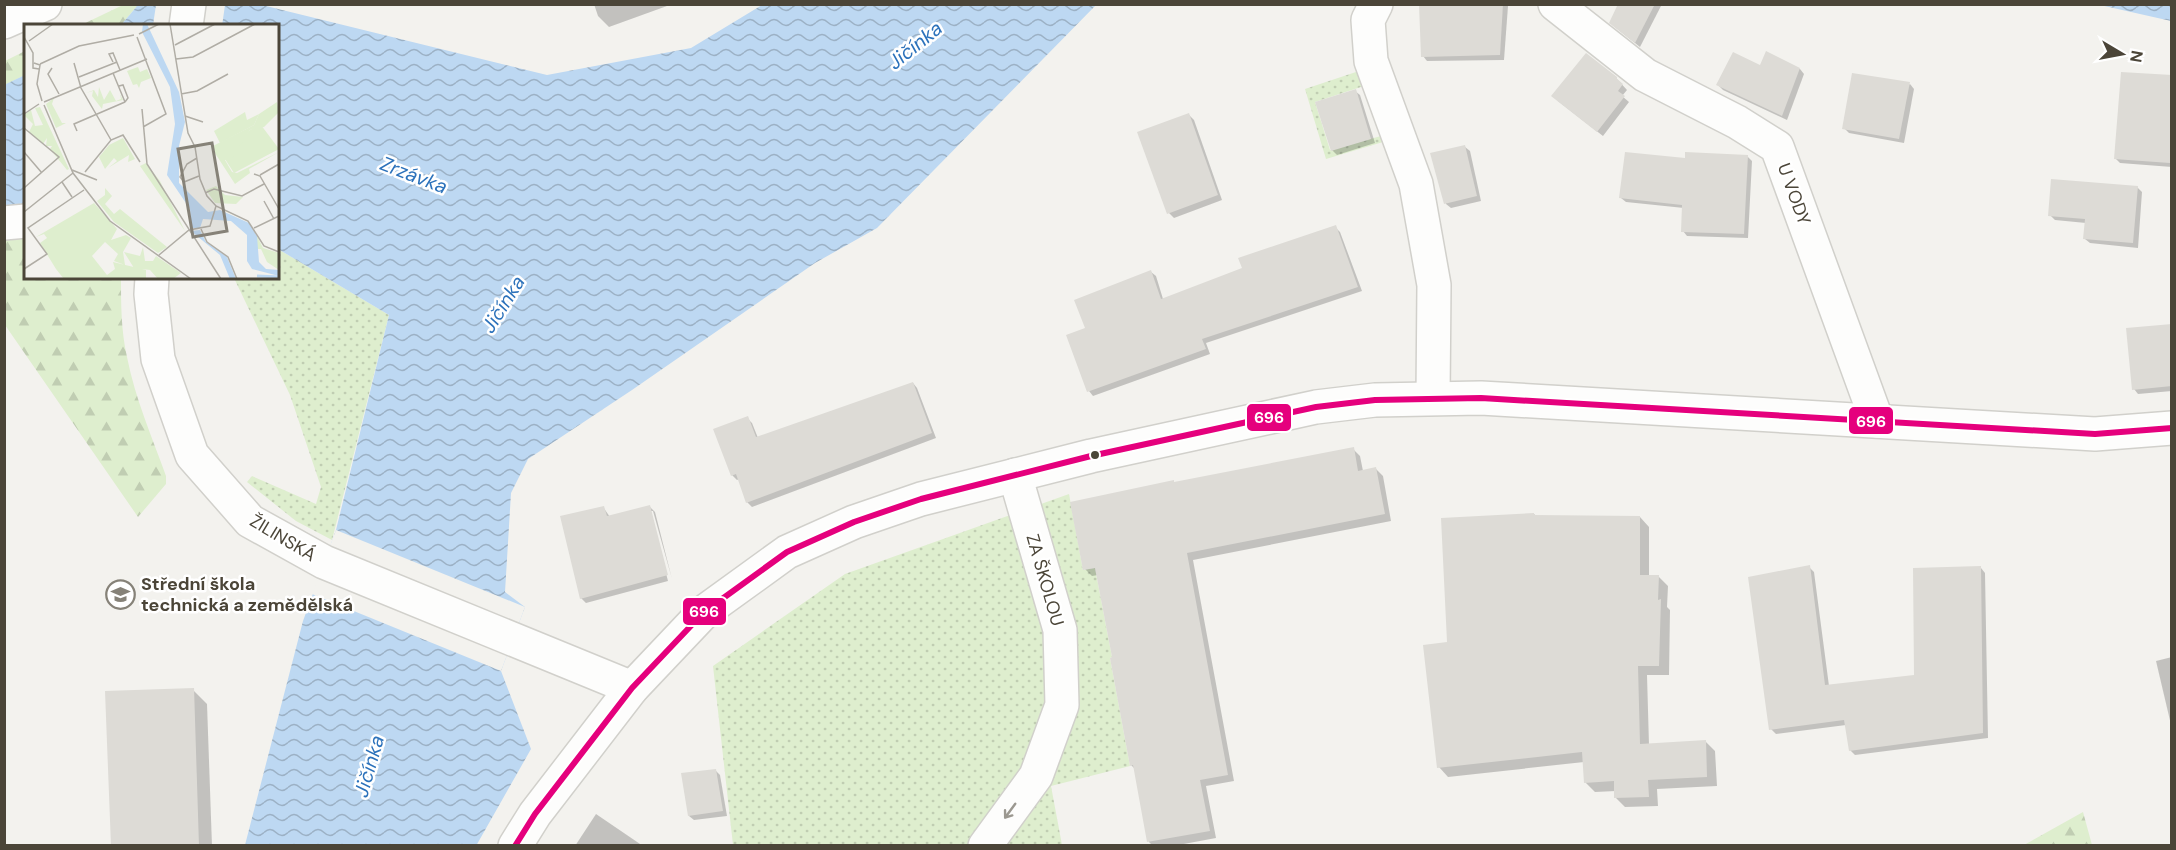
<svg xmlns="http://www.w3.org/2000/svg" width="2176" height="850" font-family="'DM Sans',sans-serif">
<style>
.grass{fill:url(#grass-dots)}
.forest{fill:url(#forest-firs)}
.water{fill:url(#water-waves)}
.pier{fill:#f3f2ee}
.shadow{fill:#0003}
.building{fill:#dddbd6}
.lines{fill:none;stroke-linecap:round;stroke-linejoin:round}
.minor-casing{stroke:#d1d0cb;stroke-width:36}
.minor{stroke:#fdfdfc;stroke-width:33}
.bus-1-casing{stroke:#fff;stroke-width:10}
.bus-1{stroke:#e5007d;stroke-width:6}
.oneway{stroke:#9b9890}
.bus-dot{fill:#4b4538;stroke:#fff;stroke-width:2}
.labels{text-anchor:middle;stroke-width:5;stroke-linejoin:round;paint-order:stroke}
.street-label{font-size:18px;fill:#4b4538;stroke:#fff}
.poi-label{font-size:18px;font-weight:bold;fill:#4b4538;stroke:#fff;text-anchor:start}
.water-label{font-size:20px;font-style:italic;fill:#2c72bb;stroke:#fff}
.inset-river{fill:none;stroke:#bdd8f2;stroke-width:3}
.inset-road{fill:none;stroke:#b0ada5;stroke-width:1.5}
.view{fill:#868278;fill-opacity:0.15;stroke:#868278;stroke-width:3}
.inset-edge{fill:none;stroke:#4b4538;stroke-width:3}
.line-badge{stroke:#fff;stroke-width:2}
.badge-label{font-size:16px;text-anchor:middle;font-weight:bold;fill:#fff}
</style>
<defs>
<pattern id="grass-dots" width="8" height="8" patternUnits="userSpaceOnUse" patternTransform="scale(1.5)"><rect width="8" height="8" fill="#deeece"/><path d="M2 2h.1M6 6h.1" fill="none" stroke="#c0cdb2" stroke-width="1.8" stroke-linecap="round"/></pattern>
<pattern id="forest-firs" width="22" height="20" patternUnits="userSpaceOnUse" patternTransform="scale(1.5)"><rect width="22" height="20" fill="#deeece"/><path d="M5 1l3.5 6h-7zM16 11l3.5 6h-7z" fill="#c0cdb2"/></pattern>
<pattern id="water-waves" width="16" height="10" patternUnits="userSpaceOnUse" patternTransform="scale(1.5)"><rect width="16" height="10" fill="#bdd8f2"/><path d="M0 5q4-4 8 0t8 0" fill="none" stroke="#9cb1c5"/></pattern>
</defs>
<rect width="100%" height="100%" fill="#f3f2ee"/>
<g class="grass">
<polygon points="1359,71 1364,86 1315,102 1330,150 1381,136 1383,142 1326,159 1305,89"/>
<polygon points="278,249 389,315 332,540 296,521 247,482 252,476 316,504 321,487 290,395 234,278 278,278"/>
<polygon points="1069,494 1083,570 1095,568 1112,657 1110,658 1130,766 1051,786 1062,845 733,845 713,666 845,574"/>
</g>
<g class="forest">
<polygon points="123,5 138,5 121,25 79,26"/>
<polygon points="25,51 25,75 5,85 5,61"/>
<path d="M25,231L26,278H121C121,304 121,330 127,357C135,398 152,437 166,476V484L138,517L5,325L4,232Z"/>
<polygon points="2083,812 2092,845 2024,845"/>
</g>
<g class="water">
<polygon points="138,5 156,5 153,25 121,25"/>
<polygon points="225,5 262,5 547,75 691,48 762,5 1096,5 877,228 815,263 632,390 528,459 511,493 505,592 525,607 501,671 531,749 476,846 245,845 303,621 336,530 389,315 278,249 278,26 222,26"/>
<polygon points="2100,5 2171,5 2171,21"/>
<polygon points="25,75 25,207 4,211 4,85"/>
</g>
<polygon class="pier" points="336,530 525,607 501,671 312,594"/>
<g class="shadow">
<polygon points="594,4 667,4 667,6 609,27 598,16"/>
<polygon points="1421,4 1506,4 1508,6 1504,60 1427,61 1423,56"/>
<polygon points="1619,4 1662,4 1640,47 1615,27"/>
<polygon points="1760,67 1800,69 1804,74 1787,120 1723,90 1718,85"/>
<polygon points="2172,77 2172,167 2120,163 2115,158"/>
<polygon points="1616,78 1627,90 1622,96 1629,102 1603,136 1558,101"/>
<polygon points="1910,84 1914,89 1904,143 1849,133 1844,128"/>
<polygon points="1355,91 1360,95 1375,143 1337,155 1332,150"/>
<polygon points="1189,115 1194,120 1222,200 1174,218 1169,213"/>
<polygon points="1465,147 1470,151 1481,201 1451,208 1446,204 1432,154"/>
<polygon points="1747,156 1752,161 1748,238 1687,236 1683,231 1684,208 1626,202 1621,198 1686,159"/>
<polygon points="2137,187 2142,192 2138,248 2090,243 2085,239 2086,223 2055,220 2050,215"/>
<polygon points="1335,227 1340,232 1362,291 1206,343 1210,354 1093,396 1089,391 1068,335 1087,329 1151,272 1156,276 1163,299 1244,269"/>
<polygon points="2172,325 2172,391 2138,394 2134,389"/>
<polygon points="913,383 917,388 936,438 752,507 747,502 739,479 737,480 732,475 747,418 752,423 758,438"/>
<polygon points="1353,449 1360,456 1363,471 1376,469 1383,476 1391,521 1193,560 1234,781 1206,786 1216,838 1173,846 1153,846 1149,842 1135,769 1131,765 1114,658 1098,575 1092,576 1085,569 1175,483"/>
<polygon points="603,507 610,517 650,507 655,512 672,579 653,511 650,511 668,581 586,603 581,598"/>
<polygon points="1534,514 1536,516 1640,517 1649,527 1649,576 1658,576 1668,586 1667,607 1670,610 1669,675 1647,675 1649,745 1705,741 1715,751 1717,786 1657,789 1658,806 1625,807 1616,798 1616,791 1595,792 1585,782 1584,762 1448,777 1439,767 1448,644"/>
<polygon points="1809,567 1814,572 1829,686 1916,676 1981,568 1985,573 1988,738 1855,755 1850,750 1846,725 1776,734 1771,729"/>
<polygon points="2172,657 2172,729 2156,661"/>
<polygon points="193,690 207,704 212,846 112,846"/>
<polygon points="715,770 720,775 727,816 694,820 689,816"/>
<polygon points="596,814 643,846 575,846"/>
</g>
<g class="building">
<polygon points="1419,4 1503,4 1500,55 1421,57"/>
<polygon points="1618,4 1655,4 1635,43 1609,23"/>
<polygon points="1766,51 1800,68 1782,116 1716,85 1733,52 1760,65"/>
<polygon points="1586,53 1617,77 1617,79 1623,84 1618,91 1625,96 1597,132 1551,96"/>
<polygon points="2121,72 2172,75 2170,163 2114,159"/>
<polygon points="1852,73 1910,82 1899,139 1842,129"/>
<polygon points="1356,89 1371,139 1331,151 1315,102"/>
<polygon points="1189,113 1218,195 1167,214 1137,132"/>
<polygon points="1465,145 1477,196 1444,204 1430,153"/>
<polygon points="1625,152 1685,158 1685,152 1748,155 1744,234 1681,232 1682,205 1619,198"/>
<polygon points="2051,179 2138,186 2133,243 2083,239 2085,219 2048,216"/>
<polygon points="1336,225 1358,287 1202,339 1206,349 1087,392 1066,335 1085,328 1074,300 1151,270 1161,299 1242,268 1238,258"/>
<polygon points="2172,324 2172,386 2132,390 2126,328"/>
<polygon points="913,382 932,433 746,503 736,474 731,476 713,429 748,416 756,437"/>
<polygon points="1354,447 1358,471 1376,467 1385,514 1187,553 1228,775 1200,780 1210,831 1147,842 1133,765 1130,766 1110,658 1112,657 1095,568 1083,570 1070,502 1174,480 1174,482"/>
<polygon points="650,505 668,575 580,599 560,516 604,506 607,516"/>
<polygon points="1534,513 1534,515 1640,516 1640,575 1659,575 1658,600 1661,599 1659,666 1638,666 1640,744 1706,740 1707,777 1648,780 1649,797 1614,798 1614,781 1584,783 1582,752 1437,768 1423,645 1447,642 1441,518"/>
<polygon points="1810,565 1825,685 1914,675 1913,568 1981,566 1983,733 1849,751 1844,720 1769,730 1748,577"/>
<polygon points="194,688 199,846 111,846 105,691"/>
<polygon points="716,769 723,811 688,816 681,773"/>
</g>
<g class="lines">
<defs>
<g id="minor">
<polyline points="1376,4 1368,20 1371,61 1416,184 1434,285 1433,397"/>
<polyline points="1555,4 1645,75 1737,122 1777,147 1877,421"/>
<polyline points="4,22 45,4"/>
<polyline points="186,26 189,4"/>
<polyline points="4,223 26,221"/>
<polyline points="152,278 151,294 158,359 192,455 250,521 324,562 632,688"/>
<polyline points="515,846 535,814 632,688 704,612 787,552 854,522 921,499 1091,456 1316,407 1375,400 1481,398 2095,434 2172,428"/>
<polyline points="985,846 1036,776 1062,705 1060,630 1015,475"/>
</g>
</defs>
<use href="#minor" class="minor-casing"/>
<use href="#minor" class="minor"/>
<defs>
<polyline id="bus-1" points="515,846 535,814 632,688 704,612 787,552 854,522 921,499 1091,456 1316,407 1375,400 1481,398 2095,434 2172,428"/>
</defs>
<use href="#bus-1" class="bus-1-casing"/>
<use href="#bus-1" class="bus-1"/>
</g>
<defs><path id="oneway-shaft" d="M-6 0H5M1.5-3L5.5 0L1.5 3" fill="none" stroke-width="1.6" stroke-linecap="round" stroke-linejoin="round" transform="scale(1.5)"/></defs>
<use class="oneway" href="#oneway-shaft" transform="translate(1010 811) rotate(126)"/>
<defs>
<symbol id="university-ring" viewBox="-11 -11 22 22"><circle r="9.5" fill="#fff" stroke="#868278" stroke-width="1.5"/><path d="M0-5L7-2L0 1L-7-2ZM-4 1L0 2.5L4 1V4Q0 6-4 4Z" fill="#868278"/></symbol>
</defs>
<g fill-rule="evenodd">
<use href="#university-ring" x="104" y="578" width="33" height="33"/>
</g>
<circle class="bus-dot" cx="1095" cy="455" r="5"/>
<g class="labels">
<g class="street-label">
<text transform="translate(1794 194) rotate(70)" y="6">U VODY</text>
<text transform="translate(283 538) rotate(31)" y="6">ŽILINSKÁ</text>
<text transform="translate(1045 580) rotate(74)" y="6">ZA ŠKOLOU</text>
</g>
<g class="poi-label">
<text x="141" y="590">Střední škola<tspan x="141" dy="21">technická a zemědělská</tspan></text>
</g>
<g class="water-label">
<text transform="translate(915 45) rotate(-39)" y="7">Jičínka</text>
<text transform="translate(414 175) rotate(21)" y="7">Zrzávka</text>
<text transform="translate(503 304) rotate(-58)" y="7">Jičínka</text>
<text transform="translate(369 766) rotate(-74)" y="7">Jičínka</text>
</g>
</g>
<g transform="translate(24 24)">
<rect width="255" height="255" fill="#f3f2ee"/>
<path d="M114,43L116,48L123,45L127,54L117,58L115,64L113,60L109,61L103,47ZM75,63L80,76L86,66L92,77L97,75L96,70L99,76L79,80L78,85L68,72L69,67L62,69L70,66L74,73ZM30,74L28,80L38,99H42L32,104L22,80ZM16,83L45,145L43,146L26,125L28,122H22L23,114L19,120L5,108L9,100L0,91L7,86L11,102L19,101L11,84ZM221,88L223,96L235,90L230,101L196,119L190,107ZM237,101L255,125L210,149L201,135L226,106ZM99,114L111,135L104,138L105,131L84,144L93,137L90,134L81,145L75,133L85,121ZM122,139L136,157L161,207L116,142ZM192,162L201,171L219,173L212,180L191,179L182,166ZM81,164L88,172L81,180L90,190L96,185L143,223L134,229L90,198L73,177L81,171ZM70,179L93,205L87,216L102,211L107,214L99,228L101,241L90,237L94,230L81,218L68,232L83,251L91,245L89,238L122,246V255H40L32,245L16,219L23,214L20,210L12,213ZM233,212L239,224L255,229V246L243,238L237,225H233ZM119,223L121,237H129L132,232L157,249L149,255H134L126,246L110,244L100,228L116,232Z" fill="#deeece"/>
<path d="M253,78L255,88L240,103L226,106L208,134L201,136L208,148L213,149L255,128L225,145L226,149L211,160L187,123L230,101L235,90Z" fill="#deeece"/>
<path d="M119,0H123L155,68L161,98L155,122V159L184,188L196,186L225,199L233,212L235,238L242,245L255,246V252L228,245L223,237V211L207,197L179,195L176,204H167L166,185L143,151L151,100L146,63L118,8ZM176,206L182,218L203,233L212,255H206L196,231L167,207Z" fill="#bdd8f2"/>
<path class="inset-river" d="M233,252L255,253"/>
<path class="inset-road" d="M146,0L164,109L171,123L176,155L183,172L192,182L224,197L240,222L255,228M115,10L135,0M0,13L9,29V44L15,45M113,13L142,90L119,103M5,17L29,0M151,21L191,0M152,35L169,33L231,0M89,38L85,30L89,29L96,46M10,39L16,41L13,60L18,77M50,39L57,64L87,116M16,40L55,22L110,11M28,44L24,50L35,70M89,49L101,78M55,53L93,38M95,62L99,61L104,74L101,78M157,70L173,67L204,50M20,78L123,35M20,81L49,149L86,197L167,255M118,85L123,140L197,255M0,90L15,80M161,92L179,98M0,104L35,133L0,164M53,107L50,100L101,78M0,128L18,149M173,134L163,140L156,153L160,158L175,152M48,146L73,156M61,148L87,116L99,111L116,138M230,150L236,152L255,185M236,151L255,140M38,158L48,173M181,169L190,165L218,172L240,160M240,177L250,195M0,188L49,149M230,204L255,192M177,205L183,218L204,233L213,255M135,231L165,206L186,202L192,182M0,245L23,230L4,204L60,166"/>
<path class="view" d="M188,119L203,207L169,213L154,125Z"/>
<rect width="255" height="255" class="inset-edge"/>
</g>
<g class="line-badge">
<rect x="1246" y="403" width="46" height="29" rx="6" fill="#e5007d"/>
<rect x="1848" y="406" width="46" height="29" rx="6" fill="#e5007d"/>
<rect x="682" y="597" width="45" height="29" rx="6" fill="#e5007d"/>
</g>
<g class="badge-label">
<text x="1269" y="423">696</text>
<text x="1871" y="427">696</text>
<text x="704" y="617">696</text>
</g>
<rect width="2176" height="850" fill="none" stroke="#4b4538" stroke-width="12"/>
<g transform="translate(2122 54) rotate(100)" stroke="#ffffff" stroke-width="4.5" paint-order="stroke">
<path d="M0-4.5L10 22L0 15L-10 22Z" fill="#4b4538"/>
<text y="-9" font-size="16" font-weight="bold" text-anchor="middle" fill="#4b4538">N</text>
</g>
</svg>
